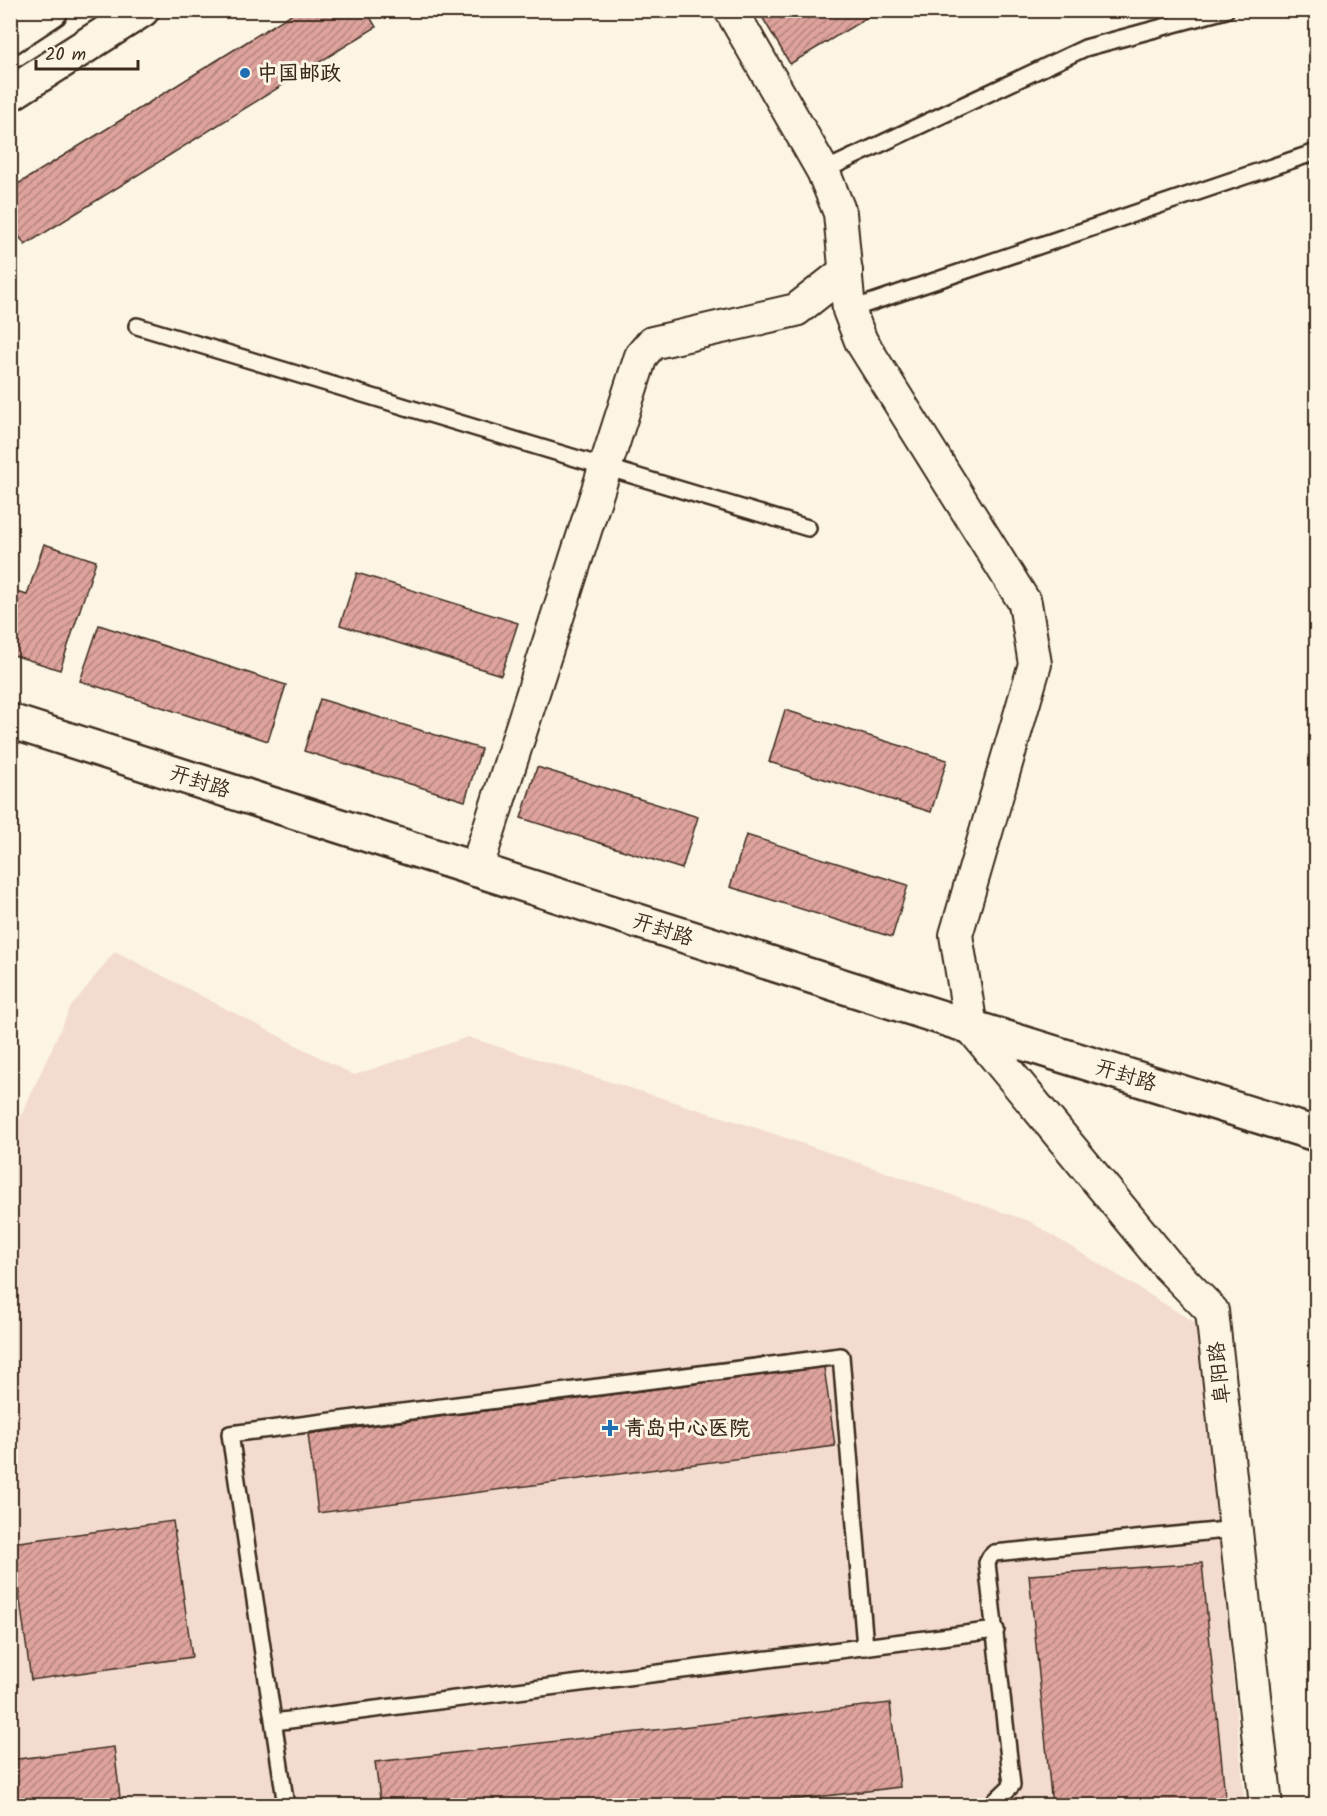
<svg xmlns="http://www.w3.org/2000/svg" width="1327" height="1816" font-family="Kalam,'LXGW WenKai TC',sans-serif">
<style>
.built{fill:#f3dccf}
.building{fill:url(#building-hatch);stroke:#3b2a1e;stroke-width:1.5}
.lines{fill:none;stroke-linecap:round;stroke-linejoin:round}
.service-casing{stroke:#3b2a1e;stroke-width:20}
.minor-casing{stroke:#3b2a1e;stroke-width:36}
.tertiary-casing{stroke:#3b2a1e;stroke-width:38}
.primary-casing{stroke:#3b2a1e;stroke-width:38}
.service{stroke:#fcf5e5;stroke-width:15}
.minor{stroke:#fcf5e5;stroke-width:32}
.tertiary{stroke:#fcf5e5;stroke-width:33}
.primary{stroke:#fcf5e5;stroke-width:33}
.poi-dot{fill:#1f6fb2;stroke:#fcf5e5;stroke-width:2}
.labels{text-anchor:middle;stroke-width:6;stroke-linejoin:round;paint-order:stroke}
.poi-label{font-size:21px;font-weight:bold;fill:#3b2a1e;stroke:#fcf5e5;text-anchor:start}
.street-label{font-size:21px;fill:#3b2a1e;stroke:#fcf5e5}
</style>
<defs>
<pattern id="building-hatch" width="6" height="6" patternUnits="userSpaceOnUse" patternTransform="scale(1.5)"><rect width="6" height="6" fill="#dda39c"/><path d="M-1 1l2-2M0 6l6-6M5 7l2-2" fill="none" stroke="#b4857f"/></pattern>
</defs>
<rect width="100%" height="100%" fill="#fcf5e5"/>
<filter id="ink" filterUnits="userSpaceOnUse"><feTurbulence type="fractalNoise" baseFrequency=".0167" numOctaves="2"/><feDisplacementMap in="SourceGraphic" scale="12" xChannelSelector="R" yChannelSelector="G"/><feConvolveMatrix kernelMatrix="1 2 1 2 8 2 1 2 1" color-interpolation-filters="sRGB"/></filter>
<g filter="url(#ink)">
<polygon class="built" points="115,951 354,1075 468,1037 757,1128 1029,1221 1199,1325 1245,1805 11,1806 11,1138 70,1008"/>
<g class="building">
<polygon points="298,10 366,10 376,27 25,245 10,223 10,189"/>
<polygon points="416,10 429,10 420,16"/>
<polygon points="758,10 880,10 790,64"/>
<polygon points="44,544 96,561 60,670 10,654 10,590 27,595"/>
<polygon points="357,573 518,623 501,675 340,625"/>
<polygon points="99,625 286,685 268,741 80,681"/>
<polygon points="320,699 481,749 465,801 304,751"/>
<polygon points="785,710 947,760 931,812 769,762"/>
<polygon points="537,767 698,817 682,869 521,818"/>
<polygon points="746,835 908,885 892,937 730,887"/>
<polygon points="824,1367 835,1446 318,1513 308,1434"/>
<polygon points="173,1521 192,1657 31,1680 12,1543"/>
<polygon points="1202,1563 1226,1806 1052,1806 1029,1575"/>
<polygon points="890,1703 900,1787 743,1806 381,1806 375,1762"/>
<polygon points="114,1747 121,1806 10,1806 10,1760"/>
</g>
<g class="lines">
<defs>
<g id="service">
<polyline points="823,171 1085,48 1226,10"/>
<polyline points="849,310 1316,152"/>
<polyline points="137,326 808,528"/>
<polyline points="274,1722 996,1630"/>
<polyline points="286,1806 230,1434 841,1356 865,1647"/>
<polyline points="990,1806 1012,1785 987,1563 990,1557 994,1553 1236,1529"/>
</g>
<g id="minor">
<polyline points="731,10 823,171 840,213 849,310 861,341 1025,603 1035,664 956,935 971,1027 1168,1266 1212,1311 1266,1806"/>
<polyline points="476,870 641,356 652,343 796,310 846,271"/>
</g>
<polyline id="tertiary" points="10,721 971,1027 1316,1134"/>
<g id="primary">
<polyline points="10,37 51,10"/>
<polyline points="10,94 142,10"/>
</g>
</defs>
<use href="#service" class="service-casing"/>
<use href="#minor" class="minor-casing"/>
<use href="#tertiary" class="tertiary-casing"/>
<use href="#primary" class="primary-casing"/>
<use href="#service" class="service"/>
<use href="#minor" class="minor"/>
<use href="#tertiary" class="tertiary"/>
<use href="#primary" class="primary"/>
</g>
</g>
<g class="poi-dot">
<circle cx="245" cy="73" r="6"/>
<path d="M607 1419h6v6h6v6h-6v6h-6v-6h-6v-6h6z"/>
</g>
<g class="labels">
<g class="poi-label">
<text x="257" y="80">中国邮政</text>
<text x="624" y="1435">青岛中心医院</text>
</g>
<g class="street-label">
<text transform="translate(200 781) rotate(18)" y="7">开封路</text>
<text transform="translate(663 929) rotate(18)" y="7">开封路</text>
<text transform="translate(1126 1075) rotate(17)" y="7">开封路</text>
<text transform="translate(1219 1373) rotate(-96)" y="7">阜阳路</text>
</g>
</g>
<rect width="1327" height="1816" fill="none" stroke="#fcf5e5" stroke-width="36"/>
<rect x="18" y="18" width="1291" height="1780" fill="none" stroke="#3b2a1e" stroke-width="2" filter="url(#ink)"/>
<path d="M36 60v9h102v-9" fill="none" stroke="#3b2a1e" stroke-width="3"/>
<text x="45" y="60" font-size="18" fill="#3b2a1e" stroke="#fcf5e5" stroke-width="4.5" paint-order="stroke">20 m</text>
</svg>
